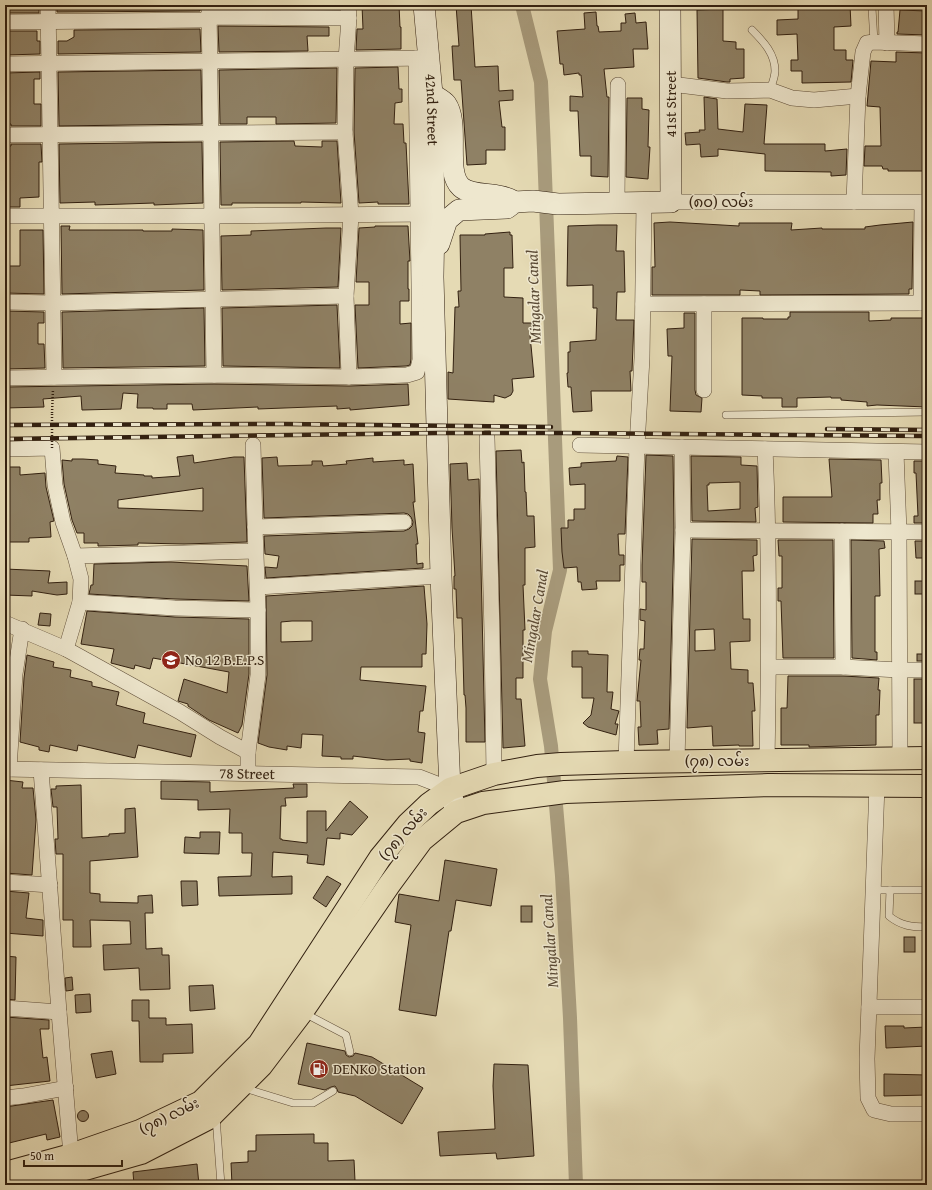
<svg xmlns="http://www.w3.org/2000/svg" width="932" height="1190" font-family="'Gentium Book Plus','Noto Sans Myanmar',serif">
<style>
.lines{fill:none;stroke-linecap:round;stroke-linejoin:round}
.canal{stroke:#a89b7c;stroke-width:14}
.building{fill:#8f8165;stroke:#322010;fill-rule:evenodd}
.lane-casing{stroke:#5f4e39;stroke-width:8}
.street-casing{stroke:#5f4e39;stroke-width:16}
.secondary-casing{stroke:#322010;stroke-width:22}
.primary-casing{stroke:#322010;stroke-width:24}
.path{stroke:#322010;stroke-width:2.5;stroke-dasharray:1 2;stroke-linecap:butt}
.lane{stroke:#eee7ce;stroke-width:7}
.street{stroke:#eee7ce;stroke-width:15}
.secondary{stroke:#eee7ce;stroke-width:21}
.primary{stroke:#e5dab4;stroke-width:22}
.rail-casing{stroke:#322010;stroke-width:4.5}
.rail{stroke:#eee7ce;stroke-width:3;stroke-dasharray:9;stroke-linecap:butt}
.path-bridge{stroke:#322010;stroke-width:2.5;stroke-dasharray:1 2;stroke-linecap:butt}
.labels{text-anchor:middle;stroke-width:3;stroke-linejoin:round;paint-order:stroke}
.street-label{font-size:15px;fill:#322010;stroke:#eee7ce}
.poi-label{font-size:15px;fill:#322010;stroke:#eee7ce;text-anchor:start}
.water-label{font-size:16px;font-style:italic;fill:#5b4b36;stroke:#eee7ce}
</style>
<rect width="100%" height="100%" fill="#e5dab4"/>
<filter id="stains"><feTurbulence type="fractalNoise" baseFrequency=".005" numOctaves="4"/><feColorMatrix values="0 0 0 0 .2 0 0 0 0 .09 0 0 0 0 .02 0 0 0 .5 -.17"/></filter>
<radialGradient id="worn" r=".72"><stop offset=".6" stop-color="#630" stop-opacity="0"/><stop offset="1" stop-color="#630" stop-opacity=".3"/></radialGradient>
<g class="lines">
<polyline class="canal" points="522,5 541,82 544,150 560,570 545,631 540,679 551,746 562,876 570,1018 576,1185"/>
</g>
<g class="building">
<rect x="5" y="5" width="34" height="8"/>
<polygon points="57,5 200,5 200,11 57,12"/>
<polygon points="261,5 298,5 298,7 328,7 328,9 261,8"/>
<polygon points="362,5 399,5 400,27 401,27 401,49 356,50 357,29 363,29"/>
<polygon points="456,5 471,5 475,67 498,66 499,91 513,90 513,100 499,101 502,127 505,127 505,150 486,150 486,164 467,165 461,80 454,80 452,46 459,46"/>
<polygon points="817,5 850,5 851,26 834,27 834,50 846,50 846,60 853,60 851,82 802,83 802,71 791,71 791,60 798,60 797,34 777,35 777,20 798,19 798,7 817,7"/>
<polygon points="723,9 723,41 736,42 736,49 744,49 744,78 730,79 730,82 727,82 698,78 697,10"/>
<polygon points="900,10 927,11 927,35 897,34 897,32 898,32"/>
<polygon points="596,12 597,26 598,26 599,32 621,31 621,23 626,23 625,14 635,13 636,23 646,22 648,49 633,49 634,67 604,69 607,97 609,97 608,177 591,176 591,156 580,156 578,111 570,111 570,96 583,97 581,75 579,75 579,73 564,75 563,64 560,64 557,31 585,29 584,13"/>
<polygon points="218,26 329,27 329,36 307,36 308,51 219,52"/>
<polygon points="200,29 201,52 58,54 58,41 67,41 74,37 74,30"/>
<polygon points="5,31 37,31 37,41 40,41 40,54 5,55"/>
<polygon points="896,52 927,53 927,171 888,171 888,169 883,169 882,166 864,166 865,146 881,146 880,107 867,106 871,61 896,62"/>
<polygon points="398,67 399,89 402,89 402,102 395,103 394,124 403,124 404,143 406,143 409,204 378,204 378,202 359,203 354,132 355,68"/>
<polygon points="337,68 336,123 276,124 276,117 247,117 247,124 220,124 219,70"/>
<polygon points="201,70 202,124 59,126 58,72"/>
<polygon points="40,72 40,79 34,79 34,104 41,104 41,126 11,126 11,124 5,124 5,73"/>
<polygon points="704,97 717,99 718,129 743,132 745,104 767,105 764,144 825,144 825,151 847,149 846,175 831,176 831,172 765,171 765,154 718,149 718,156 701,157 700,144 686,145 685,133 700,132 699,130 705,130"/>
<polygon points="627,98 642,98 642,109 649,110 648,147 650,147 648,179 626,177"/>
<polygon points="294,141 295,146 322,147 322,141 337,141 341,203 301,202 301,203 232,203 232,205 221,205 220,142"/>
<polygon points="202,142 203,203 154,205 154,203 95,205 95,202 60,203 59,144"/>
<polygon points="11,144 41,144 42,162 39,162 39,197 20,198 20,207 5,207 5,146 11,146"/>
<polygon points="670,222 739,226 739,223 792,223 791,230 822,228 822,229 865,229 865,227 880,225 913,222 912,289 909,289 909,294 760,295 760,291 740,290 740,295 652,295 652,267 655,267 654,223"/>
<polygon points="598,225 617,225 616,251 624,251 625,292 617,292 616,320 634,320 632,371 630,371 631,391 591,391 592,411 573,412 571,387 568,387 567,373 568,373 568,352 570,352 570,342 596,340 597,308 593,308 593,285 567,286 568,226"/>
<polygon points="61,226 70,226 69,230 143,230 143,231 172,231 172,229 203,230 204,290 62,294"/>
<polygon points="375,226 408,226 410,261 408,261 408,289 409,289 409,301 400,301 400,324 411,323 411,359 410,365 406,366 358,368 355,305 369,305 369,282 356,282 359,228 375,227"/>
<polygon points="326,228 341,228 338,287 222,290 221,236 251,235 251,231"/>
<polygon points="20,230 43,230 44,294 5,293 5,266 20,266"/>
<polygon points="510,232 510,235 512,235 513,268 504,268 504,297 523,298 523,323 532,323 533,335 530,335 534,377 512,379 513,391 511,395 505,398 494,395 494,402 448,399 448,372 453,373 455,307 459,307 458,291 461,291 460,235 485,235 485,234"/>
<polygon points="337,305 340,368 223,366 222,308"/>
<polygon points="204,308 205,366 63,368 62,312"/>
<polygon points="5,311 44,312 44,323 38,323 38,344 44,344 45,368 5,369"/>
<polygon points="790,312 869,312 869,321 891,320 891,318 927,318 927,407 877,405 867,406 867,402 841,400 841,398 831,398 831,397 797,398 797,407 782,407 782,398 762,398 762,396 742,395 742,318 763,318 763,319 788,319 788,317 790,317"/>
<polygon points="684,313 695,313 695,390 696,395 702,398 701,412 670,411 672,356 668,356 667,329 684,328"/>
<polygon points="214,384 349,386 408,384 409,405 350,410 350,408 337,409 337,406 258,409 258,407 193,410 192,404 167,404 167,409 153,409 153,408 137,408 138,394 123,393 121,409 82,410 81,396 43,399 44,407 5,408 5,387"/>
<polygon points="521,450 522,463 524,462 525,492 526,492 527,516 534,516 535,547 525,548 525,585 523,585 525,630 523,630 523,678 516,678 516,699 521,699 525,746 503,748 496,451"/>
<path d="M193,455L194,463L234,457H244L247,542L184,544L138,543V545L98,546V543H84V533H77L72,520L64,484L62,460L72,461V459H83L98,460V464L116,466L115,473L144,475V476H152V478L180,476L177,457ZM203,488V511L118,508V500Z"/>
<polygon points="646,455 673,456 674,530 669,729 657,730 658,744 639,745 638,727 641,727 640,701 637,701 641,660 639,660 640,649 644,649 645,621 640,620 640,609 646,610 646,582 642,582 642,565"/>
<polygon points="617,456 628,457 625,534 618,534 619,555 624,555 624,565 620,565 620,581 596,581 597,589 582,590 581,582 578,582 577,567 564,568 562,552 561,528 568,528 568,520 574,520 574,509 585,509 585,484 570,485 569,468 581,467 581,463 616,461"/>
<path d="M691,456L741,457V465L757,466L758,507L755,508L756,522L692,521ZM740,482V509L708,511L707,485H709V483Z"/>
<polygon points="277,457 278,466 312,465 312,461 322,461 323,466 347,464 346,461 373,458 373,462 404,460 404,465 413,464 415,502 413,502 418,544 416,544 417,564 423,563 423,568 266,578 265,567 277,568 279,556 265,554 264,536 404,531 409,529 412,526 413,522 411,517 408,514 404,513 264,518 262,458"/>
<polygon points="829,459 881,460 882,483 880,483 880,500 877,500 878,514 873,514 873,523 783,522 783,497 832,497"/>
<polygon points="914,461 927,461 927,523 914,523 914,516 918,516 916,473 914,473"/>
<polygon points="467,463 468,480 479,479 485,742 466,742 466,708 465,695 464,695 462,618 457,618 456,589 454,589 454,576 455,576 452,528 450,464"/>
<polygon points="5,467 20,467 20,475 45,473 46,487 54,521 50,522 51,537 29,538 29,542 5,542"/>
<path d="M692,539L757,540V555L753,556L754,571H742L743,619H750V641L730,642L731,669L748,670V683H753L755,711H752L753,746H739V745L713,746L712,726L687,728ZM714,629L715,650L695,651V630Z"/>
<polygon points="778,540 833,540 834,658 783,658 781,601 778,601 778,588 782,588 782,556 779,556"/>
<polygon points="851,540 884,541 885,548 879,549 880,596 875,596 875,652 877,652 877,660 852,658"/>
<polygon points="915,541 927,541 927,558 916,558"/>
<polygon points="171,562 247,566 249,601 175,599 89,594 91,585 93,585 94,564"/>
<polygon points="5,569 50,571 48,583 67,582 67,594 57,595 32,591 32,596 5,595"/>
<rect x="915" y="581" width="12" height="13"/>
<path d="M424,586L427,624L426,654H422V667H361L360,680L426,686L423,711H420L418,732L425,733L422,763L410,761V759L387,760L353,756V759H341V757L322,756L323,735L302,734L301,748L287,746V750L269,747L258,743L267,675L266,596ZM292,621H312V641L281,642V622Z"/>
<polygon points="87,611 175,617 249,619 249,674 242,725 238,733 209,720 188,706 188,704 178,701 184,679 227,693 229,672 153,658 150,669 135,665 134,669 111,663 114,649 81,644"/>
<polygon points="40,613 51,614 50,626 38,625"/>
<polygon points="572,651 588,651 588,654 608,655 607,692 613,692 611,709 619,711 615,724 618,724 616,735 588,727 583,723 591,715 594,698 582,698 582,667 572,667"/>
<rect x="917" y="654" width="10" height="7"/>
<polygon points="27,655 54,662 53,667 71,670 70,677 92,682 92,686 119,692 116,705 145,713 143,723 196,735 191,757 138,745 135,758 78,745 77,751 50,745 49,752 39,750 39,747 20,742 24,678"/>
<polygon points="788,676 843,676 879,678 878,690 880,690 879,715 876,715 876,745 809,747 809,745 781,745 781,708 787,708"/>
<rect x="914" y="679" width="13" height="44"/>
<polygon points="5,780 23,782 22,788 33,788 36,820 32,875 5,873"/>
<polygon points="161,781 210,782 210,792 294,788 293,784 307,784 307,797 285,798 286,806 281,806 280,839 282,839 282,840 307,843 307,811 326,811 326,831 350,801 368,817 352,835 340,833 340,839 327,838 324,865 307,863 308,855 273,852 272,877 292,876 292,894 219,896 218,877 251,876 252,853 242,853 242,833 229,833 230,809 198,810 198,800 161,799"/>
<polygon points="81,785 82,838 109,836 109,834 125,833 125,809 135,808 138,857 90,861 90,893 100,894 100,902 138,903 138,896 152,895 153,913 145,913 146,949 162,948 162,955 169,955 170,989 140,990 139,968 104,970 103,945 131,944 130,921 90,920 91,947 73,947 73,920 63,920 63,854 56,854 55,839 58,839 57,807 53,807 51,789 56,789 56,786"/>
<polygon points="200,832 220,832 219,854 184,853 185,837 200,838"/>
<polygon points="445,860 497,869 491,906 456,900 451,931 449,931 436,1016 399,1010 411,925 395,922 399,894 439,901"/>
<polygon points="327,876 341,884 326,907 313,898"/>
<polygon points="181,881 197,881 198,905 182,906"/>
<polygon points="5,891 29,893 26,918 43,920 43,936 5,933"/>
<rect x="521" y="906" width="11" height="16"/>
<rect x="904" y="937" width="11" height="15"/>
<polygon points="5,956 16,957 15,1000 6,999"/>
<polygon points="72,977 73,990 66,991 65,978"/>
<polygon points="213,985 215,1009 190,1011 189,986"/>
<polygon points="90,994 91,1012 76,1013 75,995"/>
<polygon points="132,1000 149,1000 149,1018 166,1018 166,1025 192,1024 193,1053 163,1054 163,1062 140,1062 139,1021 132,1021"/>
<polygon points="5,1017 49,1020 49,1029 40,1029 43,1058 47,1057 50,1081 5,1086"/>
<polygon points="885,1026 904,1026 904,1028 927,1027 927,1046 886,1048"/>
<polygon points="307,1043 345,1051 346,1055 349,1057 353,1056 355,1053 372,1057 423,1088 402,1124 355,1096 338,1092 337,1089 335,1086 331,1087 325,1090 298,1084"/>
<polygon points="112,1051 116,1074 96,1078 91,1054"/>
<polygon points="494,1064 528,1065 534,1156 497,1159 496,1153 440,1156 438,1132 495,1129 493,1086"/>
<polygon points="884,1074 927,1075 927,1095 884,1096"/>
<polygon points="53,1100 60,1137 47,1140 46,1134 5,1144 5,1107"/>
<circle cx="83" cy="1116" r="5.5"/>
<polygon points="314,1134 314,1143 328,1143 328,1161 354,1160 355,1181 314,1182 314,1185 232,1185 231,1163 248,1162 248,1151 256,1151 256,1135"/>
<polygon points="197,1164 199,1185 134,1185 133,1172"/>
</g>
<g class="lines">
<defs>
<g id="lane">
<polyline points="872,8 874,42"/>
<path d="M752,30C764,42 775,54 775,71C775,77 772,84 770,90"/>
<polyline points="726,415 927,412"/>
<polyline points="873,890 927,890"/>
<path d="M890,890L889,916C901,926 912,927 927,927"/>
<polyline points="304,1013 346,1035 350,1052"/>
<polyline points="244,1088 293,1103 313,1103 333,1091"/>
<polyline points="216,1117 221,1185"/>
</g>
<g id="street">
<polyline points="48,5 54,377"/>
<polyline points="209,5 214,375"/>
<polyline points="348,5 349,18 346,60 345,132 351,215 346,296 349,377"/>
<polyline points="886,5 887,43"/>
<polyline points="5,22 203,20 209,17 349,18"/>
<polyline points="5,64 426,58"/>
<polyline points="671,84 727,91 770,90 792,98 814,100 858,96"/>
<polyline points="5,135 345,132"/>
<polyline points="671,202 927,202"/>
<polyline points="854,202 858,96 863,52 867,43 874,42 927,44"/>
<polyline points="617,203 618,85"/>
<polyline points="5,216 211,216 428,214"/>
<polyline points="5,302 52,303 346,296"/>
<polyline points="921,303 922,202"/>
<polyline points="643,304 927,303"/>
<polyline points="704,304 704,390"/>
<polyline points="5,378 214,375 349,377 407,375 417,372 420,360 416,58"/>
<polyline points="487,438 492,633 494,774"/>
<polyline points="580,445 927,452"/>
<polyline points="5,449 52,448 55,485 63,522 75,556"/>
<path d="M765,449C770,553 769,657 767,761"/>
<polyline points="896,452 899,532 900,758"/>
<polyline points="255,527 404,522"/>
<polyline points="683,530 927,532"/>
<polyline points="842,531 843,667"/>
<polyline points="258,587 441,576"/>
<polyline points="80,602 175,608 258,610"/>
<polyline points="5,623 66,649 180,712 220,737 248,752"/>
<polyline points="66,649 80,602 81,579 75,556 255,551"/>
<polyline points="769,667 843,667 899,670 927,670"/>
<polyline points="677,761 683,530 682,447"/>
<polyline points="626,762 637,446 642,358 644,203"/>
<path id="s1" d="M5,769L419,777L450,789"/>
<polyline points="9,769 15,674 22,629"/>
<polyline points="41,770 59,1012 71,1155"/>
<polyline points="248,773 248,752 258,675 258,610 255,527 253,445"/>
<polyline points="877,785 867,1059 868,1098 874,1110 891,1114 927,1114"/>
<polyline points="5,882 50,885"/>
<polyline points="869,1007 927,1007"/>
<polyline points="5,1008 59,1012"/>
<polyline points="5,1098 23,1096 66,1088"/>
</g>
<g id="secondary">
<path id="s2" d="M424,5L432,94L434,214L433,277L441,576L450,789L456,812"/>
<path d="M432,94C436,97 443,100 446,104C460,124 444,172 461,187C472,197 498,192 513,201"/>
<polyline points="439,244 447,220 459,210 507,208 515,202 533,201 558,204 671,202 670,5"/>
</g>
<g id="primary">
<polyline points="5,1173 71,1155 140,1131 201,1102 259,1044 380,858 408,824 429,804 450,789 494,774 537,766 561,764 626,762 927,758"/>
<polyline points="29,1185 141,1153 209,1118 261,1066 302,1012 389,885 422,840 456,812 483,803 565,792 768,785 927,786"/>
</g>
</defs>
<use href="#lane" class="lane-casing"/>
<use href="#street" class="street-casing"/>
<use href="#secondary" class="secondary-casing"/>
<use href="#primary" class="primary-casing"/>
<polyline class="path" points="52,413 53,389"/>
<use href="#lane" class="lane"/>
<use href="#street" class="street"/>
<use href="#secondary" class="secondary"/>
<use href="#primary" class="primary"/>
<defs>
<g id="rail">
<polyline points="5,425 284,424 551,427"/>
<polyline points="827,429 927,430"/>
<polyline points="5,439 438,433 565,433 927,436"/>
</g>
</defs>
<use href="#rail" class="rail-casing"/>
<use href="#rail" class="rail"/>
<polyline class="path-bridge" points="52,448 52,413"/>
</g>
<defs>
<symbol id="school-disc" viewBox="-11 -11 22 22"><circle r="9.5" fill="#8f2418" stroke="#eee7ce"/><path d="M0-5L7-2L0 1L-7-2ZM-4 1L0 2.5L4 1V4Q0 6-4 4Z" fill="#fff"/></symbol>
<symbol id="fuel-disc" viewBox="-11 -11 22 22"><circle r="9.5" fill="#8f2418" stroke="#eee7ce"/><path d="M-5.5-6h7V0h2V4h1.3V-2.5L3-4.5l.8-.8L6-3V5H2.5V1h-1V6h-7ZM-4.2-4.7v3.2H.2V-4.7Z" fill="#fff"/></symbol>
</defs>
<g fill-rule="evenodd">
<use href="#school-disc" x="160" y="649" width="22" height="22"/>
<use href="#fuel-disc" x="308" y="1058" width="22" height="22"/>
</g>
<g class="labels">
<g class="street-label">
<text transform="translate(671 104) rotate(-90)" y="5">41st Street</text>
<text dy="5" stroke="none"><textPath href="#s2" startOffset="105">42nd Street</textPath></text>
<text x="721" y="207">(၈၀) လမ်း</text>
<text x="717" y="766">(၇၈) လမ်း</text>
<text dy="5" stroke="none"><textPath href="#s1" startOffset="242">78 Street</textPath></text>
<text transform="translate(403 834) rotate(-49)" y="5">(၇၈) လမ်း</text>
<text transform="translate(169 1116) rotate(-26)" y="5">(၇၈) လမ်း</text>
</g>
<g class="poi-label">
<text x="185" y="665">No 12 B.E.P.S</text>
<text x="333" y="1074">DENKO Station</text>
</g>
<g class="water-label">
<text transform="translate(533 297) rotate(-92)" y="6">Mingalar Canal</text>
<text transform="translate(534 616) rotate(-80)" y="6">Mingalar Canal</text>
<text transform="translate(549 941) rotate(-94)" y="6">Mingalar Canal</text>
</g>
</g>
<rect width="932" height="1190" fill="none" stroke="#e5dab4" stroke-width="20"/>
<rect x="6" y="6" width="920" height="1178" fill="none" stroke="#322010" stroke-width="2"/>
<rect x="10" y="10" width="912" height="1170" fill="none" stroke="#322010"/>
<path d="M24 1160v6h98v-6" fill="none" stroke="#322010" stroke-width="2"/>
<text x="30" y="1160" font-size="12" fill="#322010" stroke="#eee7ce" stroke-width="3" paint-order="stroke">50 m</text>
<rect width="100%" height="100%" filter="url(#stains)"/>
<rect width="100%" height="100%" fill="url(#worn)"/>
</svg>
